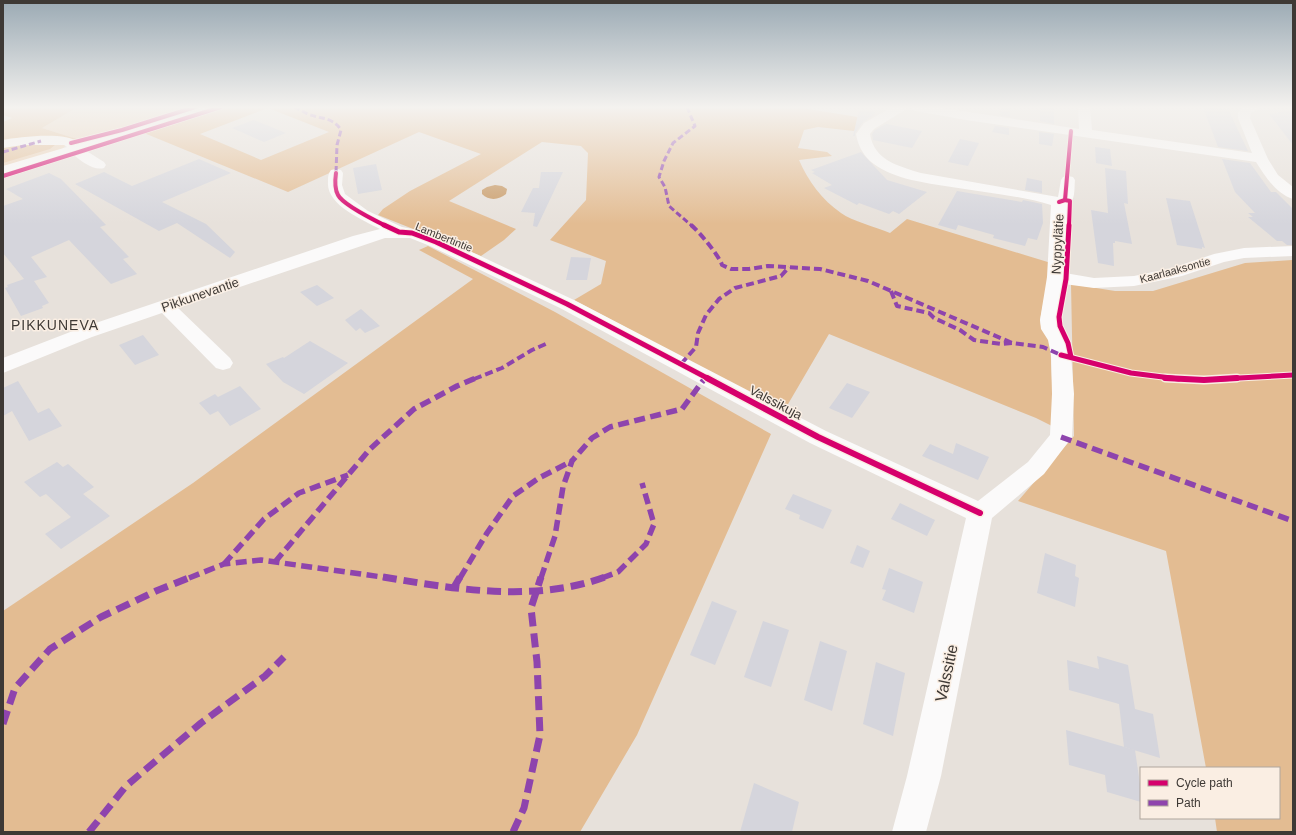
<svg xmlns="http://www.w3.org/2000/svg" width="1296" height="835" font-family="Helvetica,sans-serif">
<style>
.green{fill:#edd3b8}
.forest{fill:#e3bc92;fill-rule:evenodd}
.water{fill:#c89a66}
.building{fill:#d5d5dc}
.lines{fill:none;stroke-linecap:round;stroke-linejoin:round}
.minor{fill:#fbfafa;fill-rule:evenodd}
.quiet-far3{stroke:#8e44ad;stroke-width:3;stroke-dasharray:6 3;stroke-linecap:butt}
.quiet-far2{stroke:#8e44ad;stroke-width:4;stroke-dasharray:8 4;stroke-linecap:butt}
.quiet-far1{stroke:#8e44ad;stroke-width:5.5;stroke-dasharray:11 5.5;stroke-linecap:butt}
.quiet{stroke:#8e44ad;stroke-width:7;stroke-dasharray:14 7;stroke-linecap:butt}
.cycleway-far2-casing{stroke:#faeee3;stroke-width:5.5}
.cycleway-far1-casing{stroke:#faeee3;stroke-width:7}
.cycleway-casing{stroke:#faeee3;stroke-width:9}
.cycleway-far2{stroke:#d6006c;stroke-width:4}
.cycleway-far1{stroke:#d6006c;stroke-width:5}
.cycleway{stroke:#d6006c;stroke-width:6}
.labels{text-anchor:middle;stroke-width:3;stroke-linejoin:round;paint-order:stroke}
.far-street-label{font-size:11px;fill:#3e3935;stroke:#faeee3}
.street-label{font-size:13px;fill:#3e3935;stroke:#faeee3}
.neighbourhood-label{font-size:14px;letter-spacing:1px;fill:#3e3935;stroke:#faeee3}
.near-street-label{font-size:16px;fill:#3e3935;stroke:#faeee3}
</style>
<rect width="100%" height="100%" fill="#e7e1db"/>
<g class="green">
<polygon points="78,107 192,107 122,129 80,140 42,128"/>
<polygon points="49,143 66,145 61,150 3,169 3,149 55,146"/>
</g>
<g class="forest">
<polygon points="3,107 78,107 42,128 80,140 19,139 3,142 3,122 12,118 3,115"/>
<path d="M225,107H796L864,118L854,131L818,127L804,130L798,148L827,152L832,156L799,160C808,181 822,200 841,213C852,221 876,227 890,233L907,219L1051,263L1040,320L1041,326L1050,337L1054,427L1036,418L829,334L784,411L574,300L601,284L606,261L550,240L586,200L588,153L581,146L542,142L449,201L516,229L504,240L481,256L378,215L383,209L410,191L481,154L419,132L288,192L144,133ZM268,108L329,132L261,160L200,134Z"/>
<polygon points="49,143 55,145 50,149 3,163 3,145"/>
<polygon points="428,246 555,312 771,434 637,735 580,832 3,832 3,611 193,483 473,279 419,250"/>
<polygon points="1292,260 1293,832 1217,832 1215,818 1279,818 1279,768 1206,768 1166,551 1018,501 1074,436 1071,284 1115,291 1153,291 1245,263"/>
</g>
<path class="water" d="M495,185L502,186L507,189L506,194C499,200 489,201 482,194V190L487,187Z"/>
<g class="building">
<polygon points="1002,107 1010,107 1010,117 999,115"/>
<polygon points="1040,107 1054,107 1054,124 1040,121"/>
<polygon points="1203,107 1228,109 1248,151 1218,147"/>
<polygon points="859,110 875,112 874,115 863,122 855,133 855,136 853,136"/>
<polygon points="1293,110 1293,145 1269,114"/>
<polygon points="254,120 286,133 264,142 232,128"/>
<polygon points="886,124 922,131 912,148 873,140 872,134 875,130"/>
<polygon points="995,126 1009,128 1009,135 992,132"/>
<polygon points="1039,132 1054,134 1052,146 1039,144"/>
<polygon points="960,139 979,143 968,166 948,162"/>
<polygon points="1095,147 1110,149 1112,166 1096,163"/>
<polygon points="861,152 887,180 927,192 899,214 893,211 889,214 859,203 857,205 824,188 832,185 812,173 815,172 811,170"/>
<polygon points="199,159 231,173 162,202 206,224 235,252 230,258 177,223 159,231 75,184 104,172 132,186"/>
<polygon points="1222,159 1250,163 1271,192 1276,192 1293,209 1293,245 1287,245 1282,241 1277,241 1248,217 1253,217 1248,213 1255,213 1235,192"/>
<polygon points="376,164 382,190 358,194 353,168"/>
<polygon points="1105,168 1126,171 1128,204 1124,203 1132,244 1115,241 1115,243 1113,243 1114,266 1098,263 1091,210 1108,213"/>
<polygon points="541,172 563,172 537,227 533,226 535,213 521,212 533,188 539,188"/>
<polygon points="49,173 61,179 106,225 100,227 129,257 123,259 137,274 111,284 69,240 31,257 47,277 34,281 49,303 42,306 43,308 21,316 5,288 8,287 7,285 24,279 3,253 3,206 23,199 6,189"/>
<polygon points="1027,178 1042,181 1042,193 1025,190"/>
<polygon points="957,191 1022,202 1023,200 1042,204 1043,223 1037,240 1028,238 1025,246 993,238 994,235 958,225 956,230 938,225"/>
<polygon points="1166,198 1190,201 1205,248 1202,247 1202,249 1177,245"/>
<polygon points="571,257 591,258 587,280 566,280"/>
<polygon points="317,285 334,298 317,306 300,292"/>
<polygon points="361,309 380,326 365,333 360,328 356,331 345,320"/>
<polygon points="143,335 159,355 135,365 119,345"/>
<polygon points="310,341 348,363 304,394 283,382 266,364 283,357 284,358"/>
<polygon points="18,381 38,413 49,408 62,426 29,441 12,411 3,416 3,388"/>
<polygon points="847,383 870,392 852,418 829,408"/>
<polygon points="240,386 261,409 230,426 218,411 210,415 199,403 215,394 218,397"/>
<polygon points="956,443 989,457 978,480 922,456 930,444 953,454"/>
<polygon points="57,462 63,467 68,464 94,487 83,494 110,516 61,549 45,534 71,517 46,494 40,497 24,482"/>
<polygon points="793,494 832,510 823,529 799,519 800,515 785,509"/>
<polygon points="900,503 935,520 927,536 891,519"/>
<polygon points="857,545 870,551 863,568 850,563"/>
<polygon points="1045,553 1076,565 1075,576 1079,578 1075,607 1037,593"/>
<polygon points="889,568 923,582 914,613 882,600 886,590 882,589"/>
<polygon points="712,601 737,611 715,665 690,655"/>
<polygon points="763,621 789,630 771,687 744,677"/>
<polygon points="820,641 847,651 832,711 804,700"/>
<polygon points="1097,656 1128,665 1135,709 1153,714 1160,758 1124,747 1119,704 1069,690 1067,660 1099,669"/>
<polygon points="876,662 905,673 893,736 863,724"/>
<polygon points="1066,730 1135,750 1141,791 1141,802 1107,792 1105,775 1069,765"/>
<polygon points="754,783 799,802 792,832 740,832"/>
</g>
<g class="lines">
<g class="minor">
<path d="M198,107H217L215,110L85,150L104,162L106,165L104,168C94,171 80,161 73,154L3,175V166L67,147L64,145H23L3,148V140C19,137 67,131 79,143Z"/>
<path d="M892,107H907L905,110L874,129L870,134C874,160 898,166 921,173L1058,197L1061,180L1063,177L1068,176L1073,177L1075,180C1074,188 1076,202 1067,205L1065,273L1094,278L1134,276L1172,268L1214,254L1244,248L1293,246V256L1244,258L1224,262L1182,276L1134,286L1094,288L1064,284L1058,320L1061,329L1068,340L1071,355L1074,394L1072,437L1044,474L992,518L941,776L926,832H892L907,776L966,518L810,443L560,308L430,246L410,238H385L178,308L230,358L233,363L230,368L223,370L216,368L162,313L92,337L3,373V358L78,329L353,236L380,229C363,220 326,205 328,182C328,177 328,174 331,170L336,169L341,170L343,173L342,185L345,194L368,211L402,227L418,230L442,238L574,300L826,431L978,501L1028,462L1050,435L1052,394L1051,355L1048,340L1041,329L1040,320L1047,277L1051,205C1018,195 980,192 945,186C920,182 890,178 870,161C862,153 858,145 856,134L864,123Z"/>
<path d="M910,107H936L1079,129L1078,107H1090L1092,130L1252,153L1238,118V113L1242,107H1260L1258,110L1251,112L1250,118L1268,159L1278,175L1293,187V199C1276,194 1265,176 1256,162L966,120L916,111L912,110Z"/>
</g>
<g class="quiet-far3">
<path d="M294,107C299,109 303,112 308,114C321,119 333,117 341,130L337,145L336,173"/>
<polyline points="687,107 695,126 673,143 664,161 659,177 665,187 669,206 692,226"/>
<polyline points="3,152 41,141"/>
</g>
<g class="quiet-far2">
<path d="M691,225C698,230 720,257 722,265L731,269H749L768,266L820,269L868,281L1012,343"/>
<polyline points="891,291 897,306 929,313 934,318 960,330 974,340 1001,344 1012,343 1043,347 1061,355"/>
<polyline points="681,364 696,347 698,333 706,315 719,299 735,288 781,276 789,267"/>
<polyline points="474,379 502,368 532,350 548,343"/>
<polyline points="704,379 706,377"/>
</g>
<g class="quiet-far1">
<polyline points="1061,437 1293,521"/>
<polyline points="275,562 370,449 414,409 457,386 476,378"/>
<polyline points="224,564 264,519 299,493 348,475"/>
<polyline points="189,578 224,564 261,560 389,578"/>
<polyline points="460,578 487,533 513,496 539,478 572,461"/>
<polyline points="541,578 555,536 563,487 572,461 592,438 610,427 682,409 705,378"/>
<polyline points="602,578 618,572 646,544 654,524 642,483"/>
</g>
<g class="quiet">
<path d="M383,577C455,589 534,603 605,577"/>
<polyline points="453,589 460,577"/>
<polyline points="3,724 15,688 50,649 101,617 156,591 191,577"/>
<polyline points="89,832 126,786 201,723 265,676 284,657"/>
<polyline points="513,832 524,808 540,735 537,662 531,608 541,577"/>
</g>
<defs>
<g id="cycleway-far2">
<polyline points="71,143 122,130 195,107"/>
<path d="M336,173C335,180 334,188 338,195C343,205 376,221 386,226"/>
<polyline points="3,176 221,107"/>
<polyline points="1065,200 1070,201 1069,226"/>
<polyline points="1059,202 1065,200 1071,131"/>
</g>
<g id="cycleway-far1">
<polyline points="384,225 399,232 412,233 436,242 567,304 709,379"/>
<polyline points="1069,225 1066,279 1059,317 1060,326 1068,343 1071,357"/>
<polyline points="1061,355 1131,373 1179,379"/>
<polyline points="1220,379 1293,375"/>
</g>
<g id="cycleway">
<polyline points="707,378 818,437 980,513"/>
<polyline points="1165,378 1204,380 1237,378"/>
</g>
</defs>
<use href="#cycleway-far2" class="cycleway-far2-casing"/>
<use href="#cycleway-far1" class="cycleway-far1-casing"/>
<use href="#cycleway" class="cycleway-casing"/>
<use href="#cycleway-far2" class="cycleway-far2"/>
<use href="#cycleway-far1" class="cycleway-far1"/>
<use href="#cycleway" class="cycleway"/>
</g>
<linearGradient id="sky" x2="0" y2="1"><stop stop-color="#9baab4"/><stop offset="0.48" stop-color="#f4f2ef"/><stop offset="1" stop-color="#f4f2ef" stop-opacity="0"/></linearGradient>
<rect width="1296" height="224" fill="url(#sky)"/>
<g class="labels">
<g class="far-street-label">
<text transform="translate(444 237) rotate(22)" y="4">Lambertintie</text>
<text transform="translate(1175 270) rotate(-15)" y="4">Kaarlaaksontie</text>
</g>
<g class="street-label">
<text transform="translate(1057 244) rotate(-87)" y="5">Nyppylätie</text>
<text transform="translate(200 294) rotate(-19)" y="5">Pikkunevantie</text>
<text transform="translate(776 402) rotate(28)" y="5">Valssikuja</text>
</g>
<g class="neighbourhood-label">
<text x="55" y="330">PIKKUNEVA</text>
</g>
<g class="near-street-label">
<text transform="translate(946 673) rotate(-78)" y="6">Valssitie</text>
</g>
</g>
<rect width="1296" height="835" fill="none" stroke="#3e3935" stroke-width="8"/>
<rect x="1140" y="767" width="140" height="52" fill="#faeee3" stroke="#afa69d"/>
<rect x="1148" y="780" width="20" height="6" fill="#d6006c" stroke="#afa69d"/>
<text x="1176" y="787" font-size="12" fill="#3e3935">Cycle path</text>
<rect x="1148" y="800" width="20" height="6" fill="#8e44ad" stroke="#afa69d"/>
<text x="1176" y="807" font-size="12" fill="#3e3935">Path</text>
</svg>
